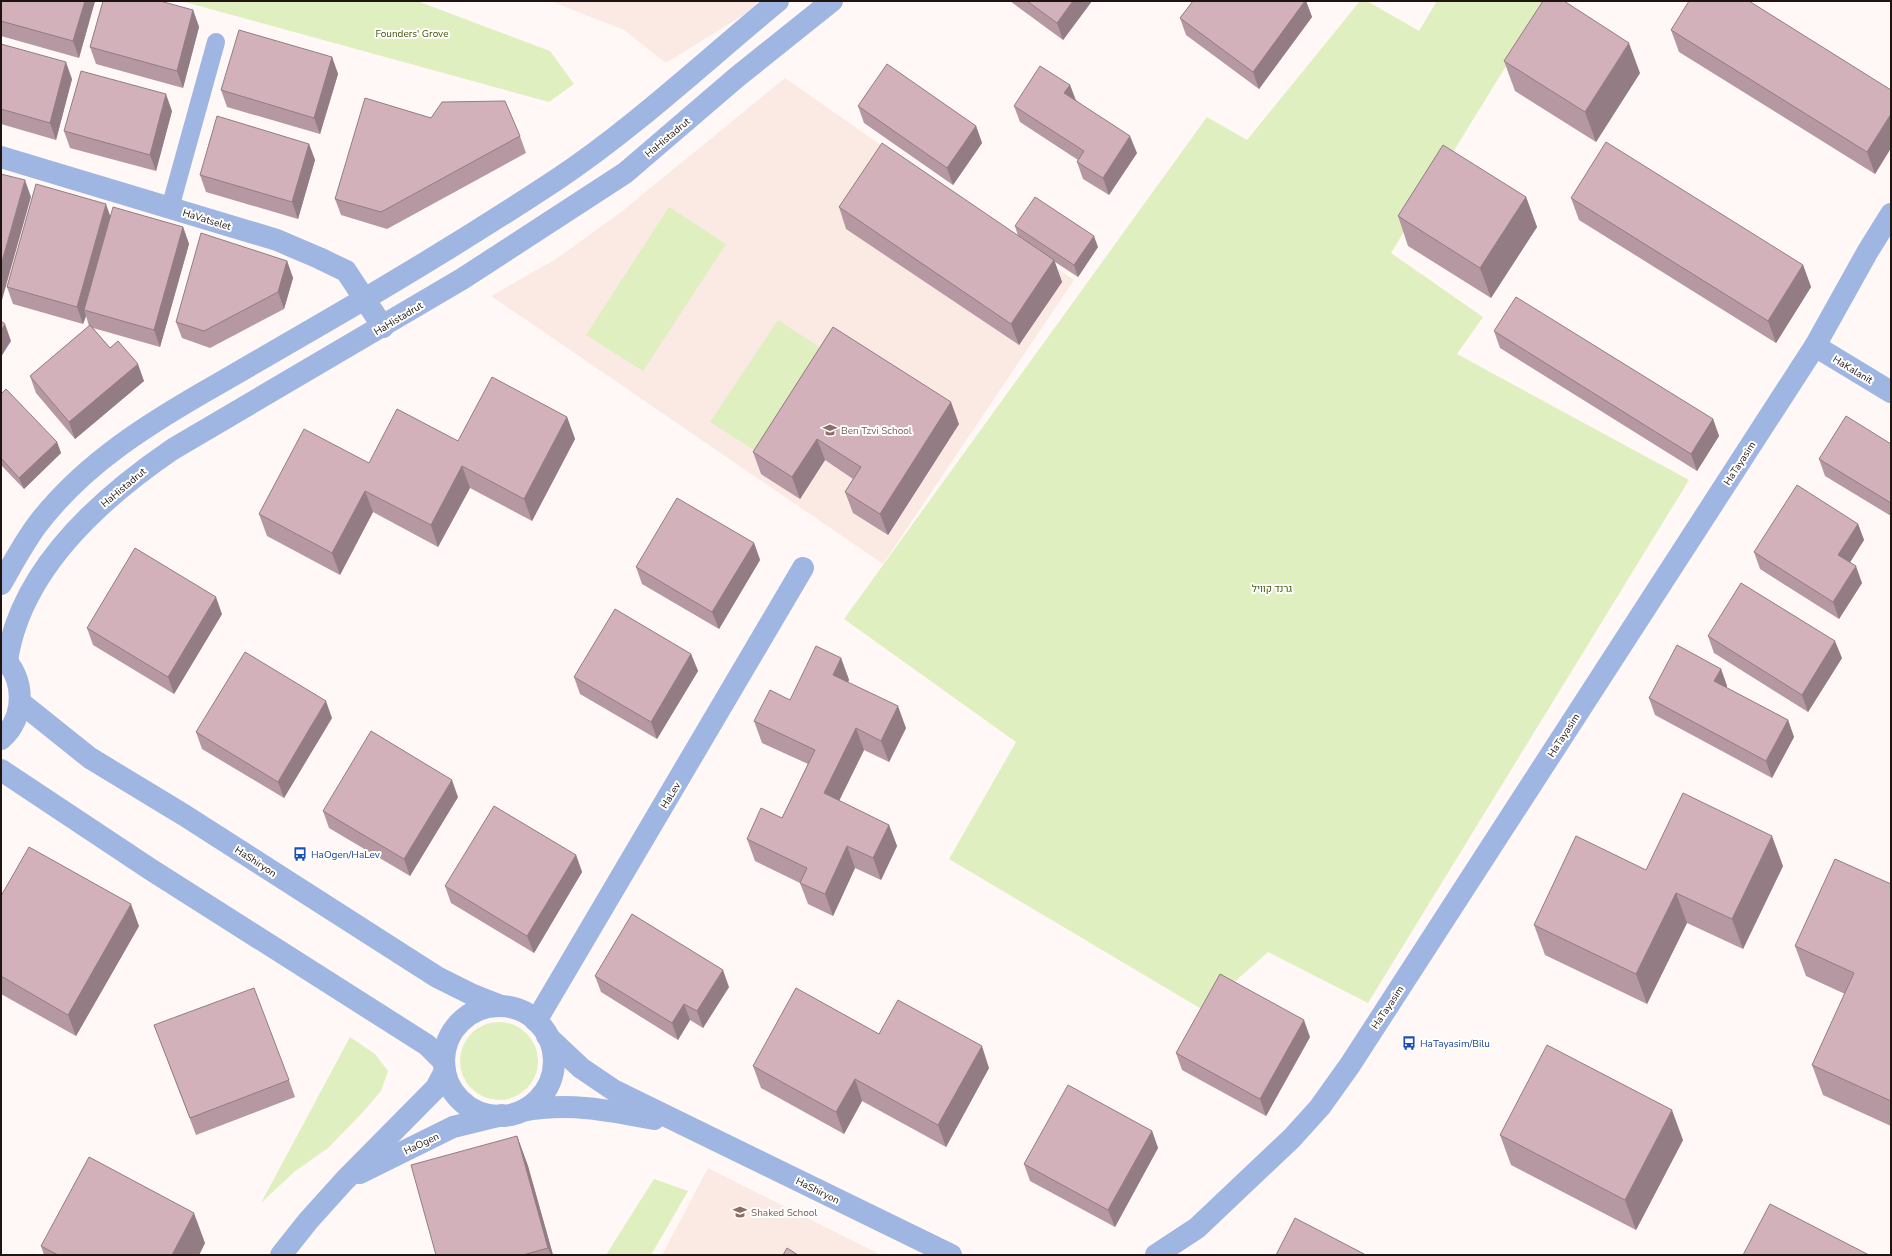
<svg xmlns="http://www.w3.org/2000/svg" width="1892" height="1256" font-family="'Nunito Sans',Heebo,sans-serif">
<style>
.built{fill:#fbeae4}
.green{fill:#e0efbf}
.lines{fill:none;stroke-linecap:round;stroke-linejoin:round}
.service{stroke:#9fb6e3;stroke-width:18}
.minor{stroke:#9fb6e3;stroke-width:22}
.tertiary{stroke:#9fb6e3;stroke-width:22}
.wall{fill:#b598a1}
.shaded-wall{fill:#937c83}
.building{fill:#d2b1bb;stroke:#937c83}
.labels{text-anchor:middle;stroke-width:4;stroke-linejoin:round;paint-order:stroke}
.park-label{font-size:10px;fill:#445507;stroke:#fff}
.street-label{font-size:10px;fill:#1f1410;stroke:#fff}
.education-label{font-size:10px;fill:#785e54;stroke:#fff;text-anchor:start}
.transit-label{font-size:10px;fill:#164399;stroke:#fff;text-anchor:start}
</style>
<rect width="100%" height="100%" fill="#fff8f6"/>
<g class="built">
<polygon points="550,1 760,1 745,14 666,63 624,30"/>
<polygon points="785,78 1074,280 883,564 491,296 556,259 621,212"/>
<polygon points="708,1168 881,1255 662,1255"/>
</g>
<g class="green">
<polygon points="181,1 417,1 550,51 574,84 549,102"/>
<polygon points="1360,1 1367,1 1419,31 1437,1 1546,1 1391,253 1483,317 1457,354 1689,480 1368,1003 1268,952 1203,1010 949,859 1016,742 844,619 1207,117 1247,140"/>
<polygon points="669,207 726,244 643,371 586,335"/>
<polygon points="778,320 830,354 763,456 710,422"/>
<circle cx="499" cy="1061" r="39"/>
<polygon points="350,1037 375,1054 388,1071 381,1091 363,1112 328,1148 294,1172 261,1203"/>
<polygon points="654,1179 688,1191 651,1255 606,1255"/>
</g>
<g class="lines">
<polyline class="service" points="170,208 216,42"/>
<g class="minor">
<polyline points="1,157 277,240 319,258 346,271 383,327"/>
<polyline points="1815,346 1891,392"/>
<polyline points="536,1021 803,568"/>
<polyline points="360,1173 453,1127 502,1115"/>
<polyline points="281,1255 308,1221 345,1180 436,1088 445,1071"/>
<polyline points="1156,1255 1197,1228 1292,1138 1320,1107 1350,1065 1815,346 1868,251 1891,214"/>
</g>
<g class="tertiary">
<path d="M1,584C12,565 23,544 37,525C84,463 151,422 218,384C254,363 289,343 325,322C403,277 480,230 556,180C634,128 705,61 778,1"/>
<path d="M1,656C26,677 26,718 1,739"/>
<path d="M7,661C20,570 101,498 173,449L462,279L625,173L737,77L832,1"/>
<polyline points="20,702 90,758 184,815 437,977 473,995 501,1006"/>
<polyline points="1,770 150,869 427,1045 444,1062"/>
<circle cx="499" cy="1061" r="55"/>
<polyline points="547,1036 581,1068 615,1091 951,1255"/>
<path d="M522,1111C567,1102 608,1110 654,1119"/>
</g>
</g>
<g class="wall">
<polygon points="1,1 95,1 79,58 1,36"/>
<polygon points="1010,1 1092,1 1063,40"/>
<polygon points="1193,1 1306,1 1312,17 1259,89 1186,35 1180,18"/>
<polygon points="193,10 199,27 183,88 96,64 90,47"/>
<polygon points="1671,30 1891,90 1891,148 1875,174 1679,52"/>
<polygon points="1,44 72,79 56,140 1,124"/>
<polygon points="332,57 338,74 320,134 227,107 221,90"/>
<polygon points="1504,61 1640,73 1596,142 1515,91"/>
<polygon points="1070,85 1076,100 1137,153 1109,195 1083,179 1077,162 1078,160 1020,122 1014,106"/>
<polygon points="858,106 976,126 982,143 953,185 864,123"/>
<polygon points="172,111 156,171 70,148 64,131"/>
<polygon points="431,118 520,136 526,153 387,229 341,215 335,199"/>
<polygon points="309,144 315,160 298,219 206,192 200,175"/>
<polygon points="1526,197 1537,227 1491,298 1408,246 1398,216"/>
<polygon points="1571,198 1803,265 1811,287 1776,343 1579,220"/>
<polygon points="839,207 1018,236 1015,226 1098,247 1078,277 1055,262 1062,282 1019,345 846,229"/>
<polygon points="110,215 183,227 189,244 160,347 93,328 110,348 144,381 75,439 36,393 30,376 89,326 86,316 83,324 13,304 7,287"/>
<polygon points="287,261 293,278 284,309 210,348 182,338 176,322"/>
<polygon points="833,327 959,424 888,535 853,513 845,492 853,479 825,460 800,499 761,474 753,452"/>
<polygon points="1494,331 1713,419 1719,436 1697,471 1500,348"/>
<polygon points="1,394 57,442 61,453 24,489 1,465"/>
<polygon points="567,417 575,439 532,521 470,488 438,547 373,512 340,575 267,536 259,514 369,463 458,441"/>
<polygon points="1891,444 1891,516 1825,476 1819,459"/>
<polygon points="1858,524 1864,540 1850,562 1862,583 1839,619 1760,569 1754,552"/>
<polygon points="754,543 760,560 719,629 642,584 636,567"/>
<polygon points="222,614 174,694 93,645 87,628"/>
<polygon points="1708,636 1842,658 1808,712 1714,653"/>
<polygon points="691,654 698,671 657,739 580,694 574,677"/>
<polygon points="841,658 849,680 848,682 906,728 889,762 864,750 839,801 889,825 897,846 881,880 855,868 833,916 808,904 800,883 755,861 747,839 782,818 808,764 762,743 754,721 790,700"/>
<polygon points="1721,669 1727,686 1726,688 1788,720 1794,737 1772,778 1655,715 1649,698"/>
<polygon points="332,718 284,798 202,749 196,732"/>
<polygon points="458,797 410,876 329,828 323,811"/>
<polygon points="576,855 582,872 534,953 451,903 445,886"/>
<polygon points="1783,866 1743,949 1687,923 1647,1004 1545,955 1534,925 1646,870"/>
<polygon points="1891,884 1891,1126 1823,1095 1812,1065 1845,994 1806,976 1795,946"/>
<polygon points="1,896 139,926 76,1036 1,994"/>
<polygon points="595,976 729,987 703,1028 690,1020 678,1040 601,992"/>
<polygon points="154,1025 289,1080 295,1097 196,1135"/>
<polygon points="879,1034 989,1068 946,1147 862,1101 844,1134 761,1088 753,1066"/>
<polygon points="1310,1037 1266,1116 1182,1070 1176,1053"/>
<polygon points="1152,1131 1158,1148 1115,1227 1030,1181 1024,1164"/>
<polygon points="1500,1135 1683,1140 1636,1230 1511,1165"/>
<polygon points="517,1136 528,1166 553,1255 436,1255"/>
<polygon points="205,1243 199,1255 44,1255 41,1246"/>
</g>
<g class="shaded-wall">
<polygon points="85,1 95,1 79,58 73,41"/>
<polygon points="1073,1 1092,1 1063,40 1057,23"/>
<polygon points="1305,1 1306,1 1312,17 1259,89 1253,72"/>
<polygon points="193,10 199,27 183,88 177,71"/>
<polygon points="1629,43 1640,73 1596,142 1585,112"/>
<polygon points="332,57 338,74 320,134 314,118"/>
<polygon points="66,62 72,79 56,140 50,123"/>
<polygon points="1070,85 1076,102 1064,93"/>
<polygon points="166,94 172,111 156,171 150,155"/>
<polygon points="1891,114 1891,148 1875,174 1867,152"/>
<polygon points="976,126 982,143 953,185 947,168"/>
<polygon points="1130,136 1137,153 1109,195 1103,178"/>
<polygon points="309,144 315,160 298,219 292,202"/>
<polygon points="25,180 31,197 2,300 1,297 1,265"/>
<polygon points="1526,197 1537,227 1491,298 1480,268"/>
<polygon points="106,204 112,221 84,310 86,316 83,324 77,307"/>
<polygon points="183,227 189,244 160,347 154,330"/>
<polygon points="1094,236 1098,247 1078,277 1074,265"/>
<polygon points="1054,260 1062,282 1019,345 1011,324"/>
<polygon points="287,261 293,278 284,309 278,292"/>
<polygon points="1803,265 1811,287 1776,343 1768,321"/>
<polygon points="5,324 11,341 1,357 1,331"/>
<polygon points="138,364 144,381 75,439 69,422"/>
<polygon points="951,402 959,424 888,535 880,514"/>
<polygon points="567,417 575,439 532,521 524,499"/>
<polygon points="1713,419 1719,436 1697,471 1691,454"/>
<polygon points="817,439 825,460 800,499 792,477"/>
<polygon points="57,442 61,453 24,489 19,478"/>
<polygon points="462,466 470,488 438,547 431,525"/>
<polygon points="365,491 373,512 340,575 332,553"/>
<polygon points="1858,524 1864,540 1844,572 1838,555"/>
<polygon points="754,543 760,560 719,629 712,612"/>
<polygon points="1856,566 1862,583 1839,619 1833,602"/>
<polygon points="216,597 222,614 174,694 168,677"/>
<polygon points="1835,641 1842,658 1808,712 1802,695"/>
<polygon points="691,654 698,671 657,739 651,722"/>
<polygon points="841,658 849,680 841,697 833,675"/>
<polygon points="1721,669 1727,686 1721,698 1714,681"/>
<polygon points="326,701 332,718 284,798 278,782"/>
<polygon points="898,706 906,728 889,762 881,741"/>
<polygon points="1788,720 1794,737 1772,778 1766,761"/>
<polygon points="856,728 864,750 832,815 824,793"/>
<polygon points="452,780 458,797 410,876 404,859"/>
<polygon points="889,825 897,846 881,880 873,858"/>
<polygon points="1772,836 1783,866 1743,949 1732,919"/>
<polygon points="847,846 855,868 833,916 825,894"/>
<polygon points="576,855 582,872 534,953 527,936"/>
<polygon points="1676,893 1687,923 1647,1004 1636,974"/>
<polygon points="131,904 139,926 76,1036 68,1015"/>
<polygon points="723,970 729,987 703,1028 697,1011"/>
<polygon points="684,1004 690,1020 678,1040 672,1023"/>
<polygon points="1304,1020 1310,1037 1266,1116 1260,1099"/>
<polygon points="982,1046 989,1068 946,1147 938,1125"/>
<polygon points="855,1079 862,1101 844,1134 836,1112"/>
<polygon points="1672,1110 1683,1140 1636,1230 1625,1200"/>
<polygon points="1152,1131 1158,1148 1115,1227 1108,1210"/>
<polygon points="517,1136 528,1166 553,1255 551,1255 548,1248"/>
<polygon points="194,1213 205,1243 199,1255 172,1255"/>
</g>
<g class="building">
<polygon points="1,1 85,1 73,41 1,21"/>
<polygon points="103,1 160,1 193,10 177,71 90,47"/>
<polygon points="1027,1 1073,1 1057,23"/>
<polygon points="1193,1 1305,1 1253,72 1180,18"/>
<polygon points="1543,1 1564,1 1629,43 1585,112 1504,61"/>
<polygon points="1689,1 1749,1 1891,90 1891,114 1867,152 1671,30"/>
<polygon points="239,30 332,57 314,118 221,90"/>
<polygon points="1,44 66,62 50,123 1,109"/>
<polygon points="887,64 976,126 947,168 858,106"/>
<polygon points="1040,66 1070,85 1064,93 1130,136 1103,178 1077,162 1084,151 1014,106"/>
<polygon points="81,71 166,94 150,155 64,131"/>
<polygon points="365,98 431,118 442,102 505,101 520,136 381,212 335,199"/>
<polygon points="217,116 309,144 292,202 200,175"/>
<polygon points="1606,142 1803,265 1768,321 1571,198"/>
<polygon points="882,143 1054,260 1011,324 839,207"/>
<polygon points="1443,145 1526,197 1480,268 1398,216"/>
<polygon points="1,174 25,180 1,265"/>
<polygon points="36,184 106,204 77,307 7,287"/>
<polygon points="1035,197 1094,236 1074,265 1015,226"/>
<polygon points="113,207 183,227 154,330 84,310"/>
<polygon points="201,233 287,261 278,292 204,331 176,322"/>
<polygon points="1516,297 1713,419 1691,454 1494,331"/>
<polygon points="1,321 5,324 1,331"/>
<polygon points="90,325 110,348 118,341 138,364 69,422 30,376"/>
<polygon points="833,327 951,402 880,514 845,492 861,467 817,439 792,477 753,452"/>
<polygon points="492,377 567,417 524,499 462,466 431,525 365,491 332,553 259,514 304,429 369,463 397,409 458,441"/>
<polygon points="6,389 57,442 19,478 1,458 1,394"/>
<polygon points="1846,416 1891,444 1891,503 1819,459"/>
<polygon points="1797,485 1858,524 1838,555 1856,566 1833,602 1754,552"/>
<polygon points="677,498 754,543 712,612 636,567"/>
<polygon points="135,548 216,597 168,677 87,628"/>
<polygon points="1741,583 1835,641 1802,695 1708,636"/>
<polygon points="615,609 691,654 651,722 574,677"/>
<polygon points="1677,645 1721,669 1714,681 1788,720 1766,761 1649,698"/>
<polygon points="816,646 841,658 833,675 898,706 881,741 856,728 824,793 889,825 873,858 847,846 825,894 800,883 807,868 747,839 761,808 782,818 815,750 754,721 770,690 790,700"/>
<polygon points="245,652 326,701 278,782 196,732"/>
<polygon points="371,731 452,780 404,859 323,811"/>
<polygon points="1683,793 1772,836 1732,919 1676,893 1636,974 1534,925 1576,836 1646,870"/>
<polygon points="494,806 576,855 527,936 445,886"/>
<polygon points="29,847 131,904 68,1015 1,976 1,896"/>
<polygon points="1835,859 1891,884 1891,1101 1812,1065 1854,973 1795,946"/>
<polygon points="632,914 723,970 697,1011 684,1004 672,1023 595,976"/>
<polygon points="1220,974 1304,1020 1260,1099 1176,1053"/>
<polygon points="254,988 289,1080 190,1118 154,1025"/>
<polygon points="796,988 879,1034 898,1000 982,1046 938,1125 855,1079 836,1112 753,1066"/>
<polygon points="1547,1045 1672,1110 1625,1200 1500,1135"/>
<polygon points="1068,1085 1152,1131 1108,1210 1024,1164"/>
<polygon points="517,1136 548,1248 523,1255 436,1255 411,1165"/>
<polygon points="89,1157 194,1213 172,1255 58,1255 41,1246"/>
<polygon points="1770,1204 1869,1255 1743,1255"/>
<polygon points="1295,1218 1366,1255 1276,1255"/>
<polygon points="787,1248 798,1255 783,1255"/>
</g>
<defs>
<symbol id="school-bare" viewBox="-9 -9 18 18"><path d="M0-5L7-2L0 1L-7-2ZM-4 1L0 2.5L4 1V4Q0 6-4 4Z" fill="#8d6e63" stroke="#fff" stroke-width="2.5" paint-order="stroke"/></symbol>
<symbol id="bus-bare" viewBox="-9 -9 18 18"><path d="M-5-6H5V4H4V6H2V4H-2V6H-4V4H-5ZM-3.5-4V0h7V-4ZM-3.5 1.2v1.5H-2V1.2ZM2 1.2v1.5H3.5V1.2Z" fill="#1a4fb4" stroke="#fff" stroke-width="2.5" paint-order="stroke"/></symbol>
</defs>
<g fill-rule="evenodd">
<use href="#school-bare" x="820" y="420" width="20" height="20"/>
<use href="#bus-bare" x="290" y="844" width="20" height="20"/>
<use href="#bus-bare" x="1399" y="1033" width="20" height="20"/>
<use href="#school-bare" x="730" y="1202" width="20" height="20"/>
</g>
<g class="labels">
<g class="park-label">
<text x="412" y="37">Founders' Grove</text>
<text x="1272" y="592">גרנד קוויל</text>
</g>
<g class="street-label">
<text transform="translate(667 137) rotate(-40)" y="4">HaHistadrut</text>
<text transform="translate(207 219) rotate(17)" y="4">HaVatselet</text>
<text transform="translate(398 318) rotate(-31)" y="4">HaHistadrut</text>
<text transform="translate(1853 369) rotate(31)" y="4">HaKalanit</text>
<text transform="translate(1739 463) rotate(-57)" y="4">HaTayasim</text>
<text transform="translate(123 487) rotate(-40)" y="4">HaHistadrut</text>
<text transform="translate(1563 735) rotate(-57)" y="4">HaTayasim</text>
<text transform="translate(670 795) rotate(-59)" y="4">HaLev</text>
<text transform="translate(256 861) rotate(33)" y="4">HaShiryon</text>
<text transform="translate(1387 1007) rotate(-56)" y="4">HaTayasim</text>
<text transform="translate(421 1143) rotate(-26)" y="4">HaOgen</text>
<text transform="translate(818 1190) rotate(26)" y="4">HaShiryon</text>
</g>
<g class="education-label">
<text x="841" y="434">Ben Tzvi School</text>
<text x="751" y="1216">Shaked School</text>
</g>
<g class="transit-label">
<text x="311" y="858">HaOgen/HaLev</text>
<text x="1420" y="1047">HaTayasim/Bilu</text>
</g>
</g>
<rect width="1892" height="1256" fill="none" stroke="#1f1410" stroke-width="4"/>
</svg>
